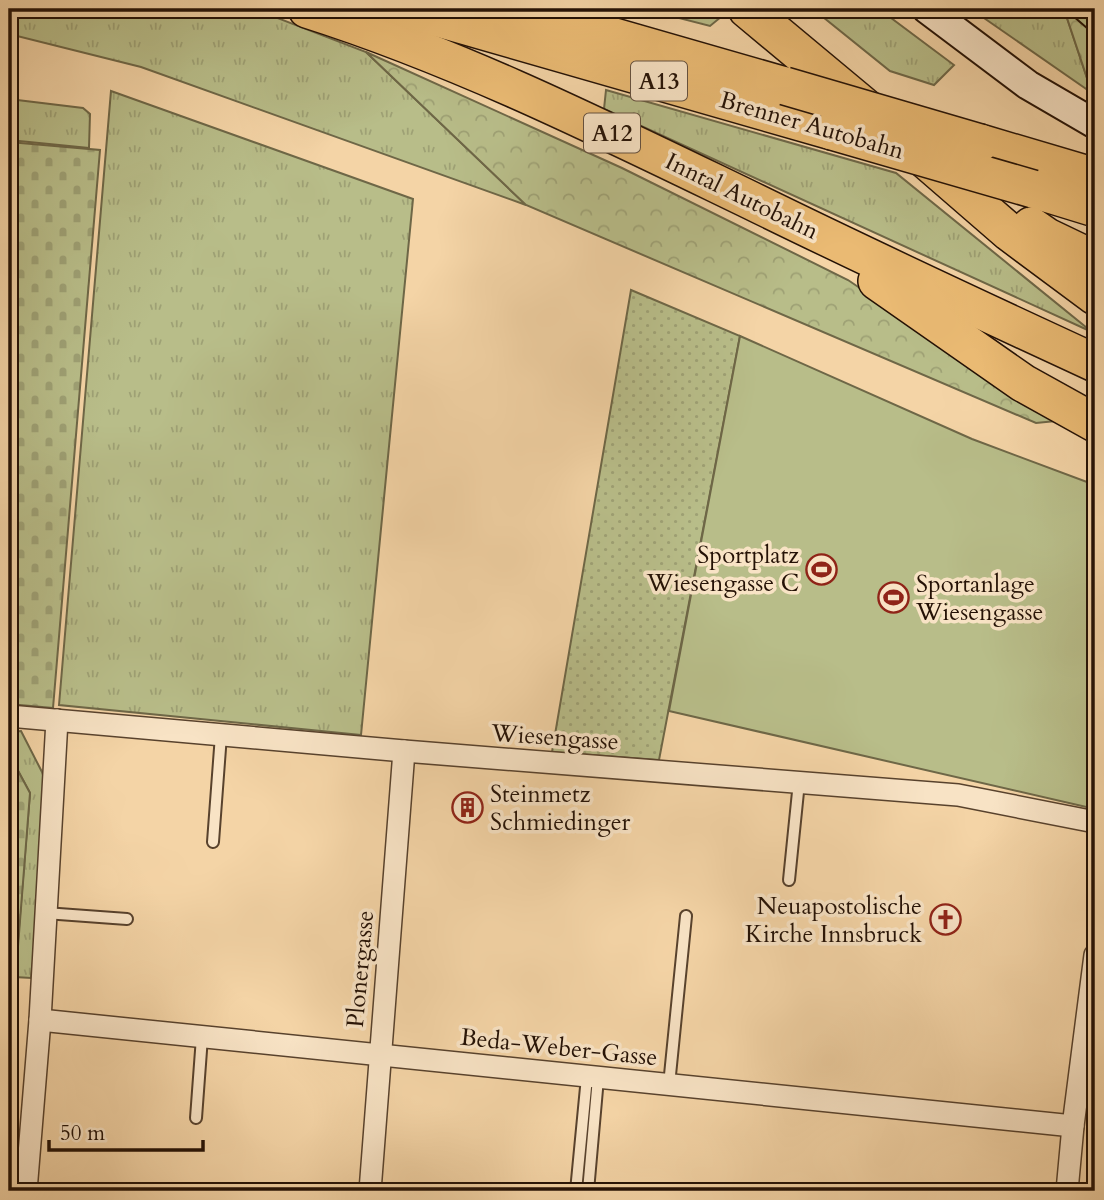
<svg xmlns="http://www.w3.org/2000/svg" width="1104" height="1200" font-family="Cardo,serif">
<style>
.grass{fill:url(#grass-tufts);stroke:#6e6747;stroke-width:2}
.forest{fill:url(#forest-crowns);stroke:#6e6747;stroke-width:2}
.cemetery{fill:url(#cemetery-stones);stroke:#6e6747;stroke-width:2}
.park{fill:url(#park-dots);stroke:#6e6747;stroke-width:2}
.pitch{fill:#b8bd89;stroke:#6e6747;stroke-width:2}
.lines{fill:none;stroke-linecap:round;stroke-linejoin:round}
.lane-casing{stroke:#58422d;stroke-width:14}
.street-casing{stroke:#58422d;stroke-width:24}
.secondary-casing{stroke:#241105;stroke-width:32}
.highway-casing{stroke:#241105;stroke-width:40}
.lane{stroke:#f8e3c5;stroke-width:10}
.street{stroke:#f8e3c5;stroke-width:21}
.secondary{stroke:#f8e3c5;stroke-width:28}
.highway{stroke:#eaba73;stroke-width:37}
.tram{stroke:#241105;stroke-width:2}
.highway-bridge-casing{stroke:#241105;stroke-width:40;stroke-linecap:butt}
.highway-bridge{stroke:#eaba73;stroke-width:37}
.labels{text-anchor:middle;stroke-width:7;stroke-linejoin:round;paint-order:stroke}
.shield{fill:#f8e3c5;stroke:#64503f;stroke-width:2}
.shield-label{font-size:23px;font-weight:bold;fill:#241105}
.street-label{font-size:24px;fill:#241105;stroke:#f8e3c5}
.poi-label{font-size:24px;fill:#241105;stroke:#f8e3c5;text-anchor:end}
</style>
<defs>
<pattern id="grass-tufts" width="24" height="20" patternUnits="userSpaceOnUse" patternTransform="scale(1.75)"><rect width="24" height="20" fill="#b8bd89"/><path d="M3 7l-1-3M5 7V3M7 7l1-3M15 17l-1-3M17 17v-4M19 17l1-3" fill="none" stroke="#9ea175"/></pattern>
<pattern id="forest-crowns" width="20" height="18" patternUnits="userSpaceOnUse" patternTransform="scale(1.75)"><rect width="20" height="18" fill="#b8bd89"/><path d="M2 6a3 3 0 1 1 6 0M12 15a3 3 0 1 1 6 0" fill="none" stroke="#9ea175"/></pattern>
<pattern id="cemetery-stones" width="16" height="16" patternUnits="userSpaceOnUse" patternTransform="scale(1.75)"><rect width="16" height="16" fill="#b8bd89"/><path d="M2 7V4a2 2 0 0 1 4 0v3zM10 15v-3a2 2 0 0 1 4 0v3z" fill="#9ea175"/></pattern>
<pattern id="park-dots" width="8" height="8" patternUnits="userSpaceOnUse" patternTransform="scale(1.75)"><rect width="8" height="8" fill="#b8bd89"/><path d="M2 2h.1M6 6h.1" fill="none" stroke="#9ea175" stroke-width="1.8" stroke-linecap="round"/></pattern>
</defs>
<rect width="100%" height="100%" fill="#f4d4a6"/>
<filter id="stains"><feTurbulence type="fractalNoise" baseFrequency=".00286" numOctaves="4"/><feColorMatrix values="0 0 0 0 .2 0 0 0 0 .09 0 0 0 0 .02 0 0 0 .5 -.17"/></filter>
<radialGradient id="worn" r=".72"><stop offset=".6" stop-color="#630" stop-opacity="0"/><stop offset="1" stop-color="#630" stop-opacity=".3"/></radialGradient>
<g class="grass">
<polygon points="9,9 254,9 366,52 526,205 141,67 9,34"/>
<polygon points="644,9 707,9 721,17 710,26"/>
<polygon points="813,9 879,9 954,65 934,85 890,71"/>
<polygon points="971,9 1064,9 1092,93"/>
<polygon points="606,90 896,173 1092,332 604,109"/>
<polygon points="111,91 413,199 361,735 59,705"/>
<polygon points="9,99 83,108 90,114 89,148 9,140"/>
<polygon points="21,731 42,772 52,803 31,978 15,977 30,793 9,754 9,732"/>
</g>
<g class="forest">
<polygon points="1064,9 1095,9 1095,95 1092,93"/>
<polygon points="366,52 622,168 848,280 1056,421 1036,423 526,205"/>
</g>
<g class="cemetery">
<polygon points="9,142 100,150 53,708 9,704"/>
<polygon points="9,754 30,793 9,1061"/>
</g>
<polygon class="park" points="631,290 740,336 659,760 552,752"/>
<polygon class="pitch" points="740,336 972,439 1095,485 1095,809 669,711"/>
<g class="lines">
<defs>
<g id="lane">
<polyline points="213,842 221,735"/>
<polyline points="789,880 799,782"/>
<polyline points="45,913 127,919"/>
<polyline points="669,1085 686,916"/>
<polyline points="196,1118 202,1037"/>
<polyline points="135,1191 142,1189"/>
<polyline points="576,1191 587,1077"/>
<polyline points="588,1191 598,1078"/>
</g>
<g id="street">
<polyline points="9,716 404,751 958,795 1095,822"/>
<polyline points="40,1020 1073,1126"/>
<polyline points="26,1191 40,1020 57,720"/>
<polyline points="370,1191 404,751"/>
<polyline points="1067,1191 1073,1126 1095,955"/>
</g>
<polyline id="secondary" points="927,9 1028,85 1095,124"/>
<g id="highway">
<path d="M307,9C461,58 605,130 750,200C864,256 980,310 1095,363"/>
<polyline points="407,9 832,131"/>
<polyline points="517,9 785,86"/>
<polyline points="747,9 873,114"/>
<polyline points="980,143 1095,177"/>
<polyline points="919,154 1009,232 1095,296"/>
<polyline points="1033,189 1095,208"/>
<polyline points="1031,226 1047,237 1095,260"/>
<polyline points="877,281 1023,383 1095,423"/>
</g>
</defs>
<use href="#lane" class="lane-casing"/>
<use href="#street" class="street-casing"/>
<use href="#secondary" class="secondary-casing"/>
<use href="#highway" class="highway-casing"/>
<use href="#lane" class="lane"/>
<use href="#street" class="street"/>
<use href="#secondary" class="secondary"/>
<use href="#highway" class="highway"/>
<polyline class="tram" points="1065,9 1095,35"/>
<defs>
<g id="highway-bridge">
<polyline points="785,86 980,143"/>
<polyline points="832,131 1033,189"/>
</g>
</defs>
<use href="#highway-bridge" class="highway-bridge-casing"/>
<use href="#highway-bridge" class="highway-bridge"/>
</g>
<defs>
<symbol id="stadium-ring" viewBox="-11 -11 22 22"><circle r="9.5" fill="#f8e3c5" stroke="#8f2418" stroke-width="1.5"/><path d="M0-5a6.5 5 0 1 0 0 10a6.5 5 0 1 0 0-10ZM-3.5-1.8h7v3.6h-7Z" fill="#8f2418"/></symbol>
<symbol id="building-ring" viewBox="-11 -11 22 22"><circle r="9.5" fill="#f8e3c5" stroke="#8f2418" stroke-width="1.5"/><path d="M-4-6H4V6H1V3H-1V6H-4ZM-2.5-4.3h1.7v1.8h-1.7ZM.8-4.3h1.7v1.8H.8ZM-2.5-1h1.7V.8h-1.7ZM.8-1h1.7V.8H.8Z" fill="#8f2418"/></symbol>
<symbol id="church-ring" viewBox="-11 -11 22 22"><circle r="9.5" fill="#f8e3c5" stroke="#8f2418" stroke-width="1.5"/><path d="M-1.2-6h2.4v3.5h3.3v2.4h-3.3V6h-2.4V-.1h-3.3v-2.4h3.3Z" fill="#8f2418"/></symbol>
</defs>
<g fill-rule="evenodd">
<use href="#stadium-ring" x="804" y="552" width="35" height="35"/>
<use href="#stadium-ring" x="876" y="580" width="35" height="35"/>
<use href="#building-ring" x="450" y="790" width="35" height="35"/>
<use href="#church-ring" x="928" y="902" width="35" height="35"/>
</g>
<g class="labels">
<g class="shield">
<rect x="631" y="61.5" width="56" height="39" rx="5"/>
<rect x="584" y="113.5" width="56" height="39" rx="5"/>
</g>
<g class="shield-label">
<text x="659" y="89">A13</text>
<text x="612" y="141">A12</text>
</g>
<g class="street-label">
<text transform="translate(812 125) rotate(16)" y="8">Brenner Autobahn</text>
<text transform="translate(742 196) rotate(26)" y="8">Inntal Autobahn</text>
<text transform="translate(555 737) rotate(4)" y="8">Wiesengasse</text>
<text transform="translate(360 969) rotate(-85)" y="8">Plonergasse</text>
<text transform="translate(559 1047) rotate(6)" y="8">Beda-Weber-Gasse</text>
</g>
<g class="poi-label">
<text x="799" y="563">Sportplatz<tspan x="799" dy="28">Wiesengasse C</tspan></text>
<text x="916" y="592" text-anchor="start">Sportanlage<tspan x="916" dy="28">Wiesengasse</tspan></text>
<text x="490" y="802" text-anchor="start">Steinmetz<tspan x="490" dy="28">Schmiedinger</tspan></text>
<text x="922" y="914">Neuapostolische<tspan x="922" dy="28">Kirche Innsbruck</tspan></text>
</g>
</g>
<rect width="1104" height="1200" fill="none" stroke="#f4d4a6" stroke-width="35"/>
<rect x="10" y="10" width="1083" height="1179" fill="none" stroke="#241105" stroke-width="3.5"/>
<rect x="18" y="18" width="1069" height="1165" fill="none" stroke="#241105" stroke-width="2"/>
<path d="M49 1140v10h154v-10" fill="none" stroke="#241105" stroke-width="3.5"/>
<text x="60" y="1140" font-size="21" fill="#241105" stroke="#f8e3c5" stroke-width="5" paint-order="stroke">50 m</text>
<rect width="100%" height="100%" filter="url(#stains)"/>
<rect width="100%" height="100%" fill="url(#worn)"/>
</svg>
